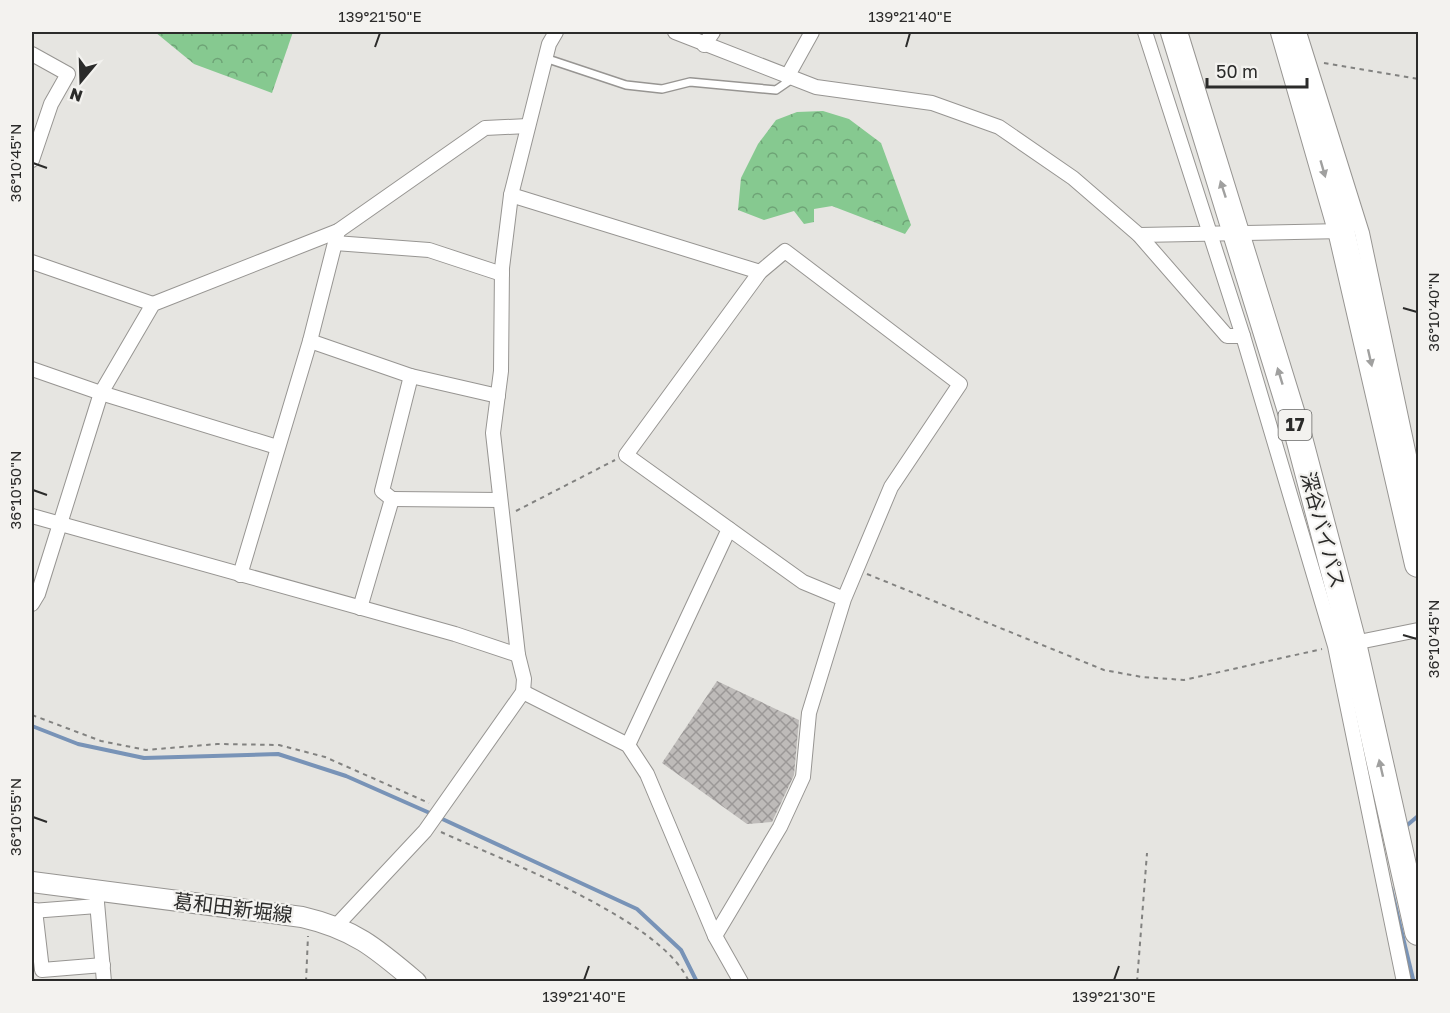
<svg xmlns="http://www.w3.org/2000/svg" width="1450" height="1013" font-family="'Golos Text','Noto Sans JP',sans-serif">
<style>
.forest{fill:url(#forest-crowns)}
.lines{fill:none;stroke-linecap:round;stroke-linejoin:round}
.stream{stroke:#7893b7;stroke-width:4}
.building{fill:url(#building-cross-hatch)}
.lane-casing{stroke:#979592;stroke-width:10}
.street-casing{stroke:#979592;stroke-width:16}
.secondary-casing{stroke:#979592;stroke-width:22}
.highway-casing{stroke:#979592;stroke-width:28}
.path{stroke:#828280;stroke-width:2;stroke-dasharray:4.5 4.5;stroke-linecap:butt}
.lane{stroke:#fff;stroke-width:7}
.street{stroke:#fff;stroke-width:14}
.secondary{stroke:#fff;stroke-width:20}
.highway{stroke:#fff;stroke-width:26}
.oneway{fill:#a0a09f}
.ticks{fill:none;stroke:#2b2b2a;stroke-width:2}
.labels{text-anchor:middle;stroke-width:4.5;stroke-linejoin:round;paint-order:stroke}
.shield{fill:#f3f2ef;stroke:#676765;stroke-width:1.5}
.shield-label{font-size:18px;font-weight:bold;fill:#2b2b2a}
.street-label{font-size:20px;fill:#2b2b2a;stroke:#f3f2ef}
.neatline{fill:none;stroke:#2b2b2a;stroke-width:2}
.ticks-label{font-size:15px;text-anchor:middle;fill:#2b2b2a}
</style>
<defs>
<pattern id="forest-crowns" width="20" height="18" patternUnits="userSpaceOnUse" patternTransform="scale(1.5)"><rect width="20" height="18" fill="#86c990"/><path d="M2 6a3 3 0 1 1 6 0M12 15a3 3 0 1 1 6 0" fill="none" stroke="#6ea376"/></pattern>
<pattern id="building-cross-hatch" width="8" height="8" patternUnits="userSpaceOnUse" patternTransform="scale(1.5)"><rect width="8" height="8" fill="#bebbb9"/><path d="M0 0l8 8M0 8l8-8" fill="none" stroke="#9b9897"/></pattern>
</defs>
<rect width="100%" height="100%" fill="#e6e5e1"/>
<g class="forest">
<polygon points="155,32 293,32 272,93 194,64"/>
<polygon points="823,111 849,119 881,143 911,225 905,234 832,206 814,209 814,222 804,224 794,211 764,220 738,210 741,178 758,144 776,120 797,112"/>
</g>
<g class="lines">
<g class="stream">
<polyline points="32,726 78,744 144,758 278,754 346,776 432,814"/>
<polyline points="438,817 637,909 681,950 697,982"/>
<polyline points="1405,827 1418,816"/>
<polyline points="1391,888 1413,979"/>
</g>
</g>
<polygon class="building" points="717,681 799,720 794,775 772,822 747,824 662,763"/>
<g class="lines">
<defs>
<polyline id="lane" points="545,58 626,85 662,89 690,82 776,90 792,79"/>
<g id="street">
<polyline points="675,32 816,87 932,103 999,127 1073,178 1139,235 1227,336 1243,336"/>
<polyline points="1145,32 1243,336 1335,646 1404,982"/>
<polyline points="1299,32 1362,233 1418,498"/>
<polyline points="704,45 713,32"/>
<polyline points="32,54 68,74 51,104 32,160"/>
<polyline points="787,77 812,32"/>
<polyline points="511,195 760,272"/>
<polyline points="1139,235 1344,231"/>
<polyline points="335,243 429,250 502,274"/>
<polyline points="32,262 153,304"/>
<polyline points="310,341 411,376 498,396"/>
<polyline points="32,369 101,393 277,447"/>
<polyline points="392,499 500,500"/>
<polyline points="32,516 455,634 518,655"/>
<polyline points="240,575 310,341 338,231"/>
<polyline points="32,604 38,594 101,393 153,304 338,231 485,128 528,126"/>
<polyline points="360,608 392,499 382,491 411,376"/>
<polyline points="1349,644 1418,630"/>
<polyline points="523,692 628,745 647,774 715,936 741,982"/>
<polyline points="628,745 729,529"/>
<polyline points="96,891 104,982"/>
<polyline points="35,910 42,970 103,965"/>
<polyline points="32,911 97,906"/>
<polyline points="337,925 425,831 523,692 524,679 518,655 493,433 501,371 502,268 511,195 549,44 556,32"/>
<polyline points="715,936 780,827 803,777 809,713 844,599 891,487 960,384 785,251 760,272 626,455 803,582 844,599"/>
</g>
<path id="secondary" d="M32,882L302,917C354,929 376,948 416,982"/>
<g id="highway">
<polyline points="1174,32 1298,434 1353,643 1418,932"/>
<polyline points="1284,32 1341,230 1418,564"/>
</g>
</defs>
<use href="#lane" class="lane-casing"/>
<use href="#street" class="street-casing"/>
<use href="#secondary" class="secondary-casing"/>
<use href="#highway" class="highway-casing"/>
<g class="path">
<polyline points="1324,63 1418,79"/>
<polyline points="516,511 615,460"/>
<polyline points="867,574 1104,670 1142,677 1184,680 1322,649"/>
<polyline points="32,715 101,741 146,750 217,744 279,745 325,757 429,803"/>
<path d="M441,832C504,861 662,919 689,982"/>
<polyline points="306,982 308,936"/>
<polyline points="1137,982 1147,853"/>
</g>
<use href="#lane" class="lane"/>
<use href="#street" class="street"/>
<use href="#secondary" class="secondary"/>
<use href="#highway" class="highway"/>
</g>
<defs><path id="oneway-solid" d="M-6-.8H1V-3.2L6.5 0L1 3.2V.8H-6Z" transform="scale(1.5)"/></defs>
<g class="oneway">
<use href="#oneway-solid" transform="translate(1323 169) rotate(74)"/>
<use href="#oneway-solid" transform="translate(1223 189) rotate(-108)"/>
<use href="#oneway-solid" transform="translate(1370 358) rotate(77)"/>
<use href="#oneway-solid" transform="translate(1280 376) rotate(-107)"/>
<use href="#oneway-solid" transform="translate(1381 768) rotate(-103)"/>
</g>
<path class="ticks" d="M375,47L380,33M906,47L910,33M33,163L47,168M1403,308L1417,312M33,490L47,495M1403,635L1417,639M33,817L47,822M584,980L589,966M1114,980L1119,966"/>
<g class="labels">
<rect class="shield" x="1278.5" y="410" width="33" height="30" rx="4.5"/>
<g class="shield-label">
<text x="1295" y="431">17</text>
</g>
<g class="street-label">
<text transform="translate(1323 530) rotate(75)" y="7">深谷バイパス</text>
<text transform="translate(233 908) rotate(7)" y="7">葛和田新堀線</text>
</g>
</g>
<rect width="1450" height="1013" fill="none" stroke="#f3f2ef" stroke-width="66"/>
<g transform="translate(81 81) rotate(199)" stroke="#f3f2ef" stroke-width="4.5" paint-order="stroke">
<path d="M0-4.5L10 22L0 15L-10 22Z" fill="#2b2b2a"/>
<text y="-9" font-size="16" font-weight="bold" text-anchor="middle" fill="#2b2b2a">N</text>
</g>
<path d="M1207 78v9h100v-9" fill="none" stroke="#2b2b2a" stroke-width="3"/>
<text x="1216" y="78" font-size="18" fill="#2b2b2a" stroke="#f3f2ef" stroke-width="4.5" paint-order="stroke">50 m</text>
<rect x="33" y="33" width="1384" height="947" class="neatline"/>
<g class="ticks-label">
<text x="380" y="22">139°21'50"E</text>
<text x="910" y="22">139°21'40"E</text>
<text transform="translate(16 163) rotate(-90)" y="5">36°10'45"N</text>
<text transform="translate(1434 312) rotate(-90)" y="5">36°10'40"N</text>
<text transform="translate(16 490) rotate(-90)" y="5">36°10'50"N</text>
<text transform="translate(1434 639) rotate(-90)" y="5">36°10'45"N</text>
<text transform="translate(16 817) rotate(-90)" y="5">36°10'55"N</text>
<text x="584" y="1002">139°21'40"E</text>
<text x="1114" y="1002">139°21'30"E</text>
</g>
</svg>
